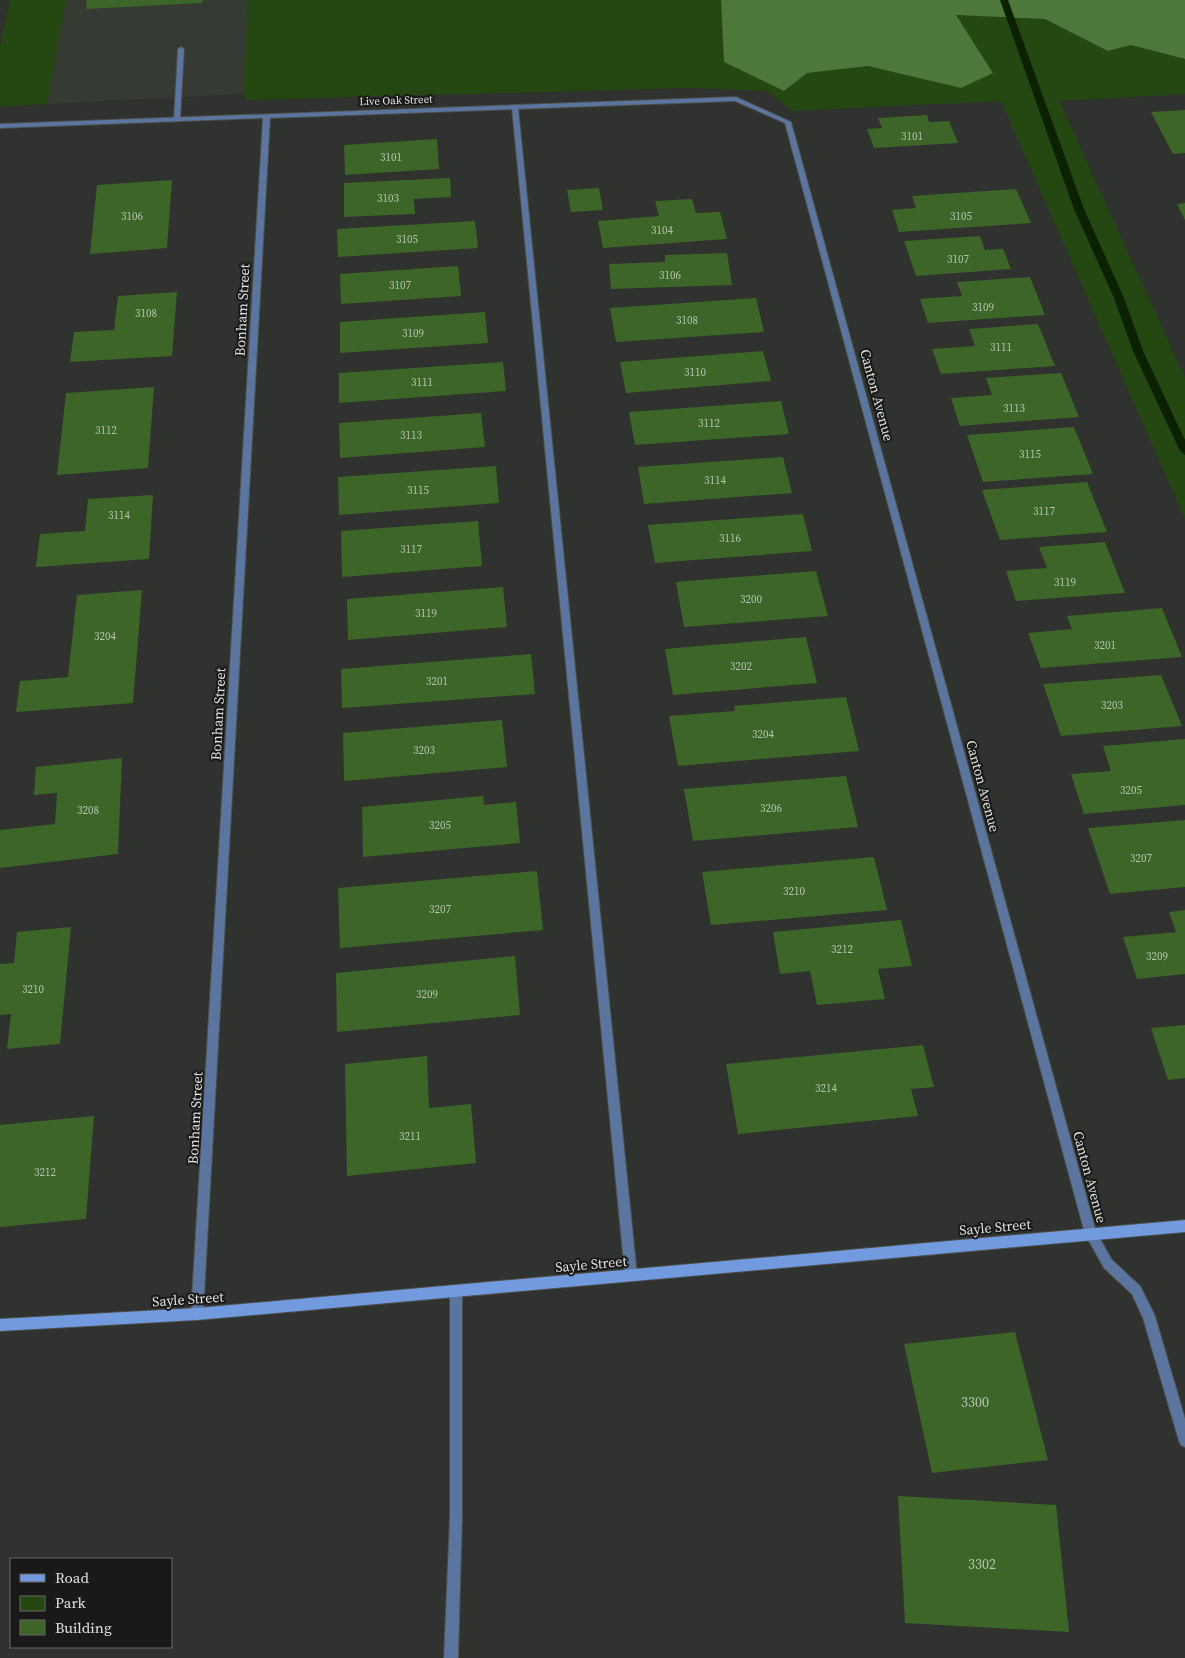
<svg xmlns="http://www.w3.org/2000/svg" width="1185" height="1658" font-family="'Source Serif 4',serif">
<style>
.built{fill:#353b32}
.green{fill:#254812}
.forest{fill:#4e783a}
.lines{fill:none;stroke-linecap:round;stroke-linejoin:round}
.stream{fill:#0b2102;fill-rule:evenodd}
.building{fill:#3c6527}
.lane-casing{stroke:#4b4e4a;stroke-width:2}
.street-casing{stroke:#4b4e4a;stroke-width:2}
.secondary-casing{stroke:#4b4e4a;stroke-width:2}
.lane{fill:#5b759f;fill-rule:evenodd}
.street{fill:#5b759f;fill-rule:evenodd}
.secondary{fill:#719bde;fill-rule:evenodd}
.labels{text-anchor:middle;stroke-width:4;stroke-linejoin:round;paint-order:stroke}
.far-street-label{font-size:11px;fill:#dfe1de;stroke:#181918}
.number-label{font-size:11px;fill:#b6c2b0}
.street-label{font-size:14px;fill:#dfe1de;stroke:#181918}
.near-number-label{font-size:14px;fill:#b6c2b0}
</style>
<rect width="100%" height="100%" fill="#2f322e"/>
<polygon class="built" points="66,0 248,0 243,94 47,104"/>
<g class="green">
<polygon points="10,0 66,0 47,104 0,107 0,46"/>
<polygon points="248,0 721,0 724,62 784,91 807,73 868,66 961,88 993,72 955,15 1045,19 1108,51 1131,45 1185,59 1185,94 1059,101 1185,378 1185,519 1001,101 792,111 767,91 688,88 246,100 243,94"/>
</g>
<polygon class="forest" points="721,0 1185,0 1185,59 1131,45 1108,51 1045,19 956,15 993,73 961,88 868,66 807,73 784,91 724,62"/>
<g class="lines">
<polygon class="stream" points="1000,0 1008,0 1084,209 1124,298 1143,351 1185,440 1185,455 1180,451 1133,351 1114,298 1074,209"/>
</g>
<g class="building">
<polygon points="87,0 203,0 202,3 86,9"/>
<polygon points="1185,110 1185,153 1173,154 1151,112"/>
<polygon points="927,115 929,122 949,121 958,143 874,148 867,129 882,128 878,118"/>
<polygon points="437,139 439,169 345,175 344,145"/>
<polygon points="450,178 451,197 414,199 415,214 344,217 344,183"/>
<polygon points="172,180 167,248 90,254 97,185"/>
<polygon points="599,188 603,210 571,212 567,190"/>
<polygon points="1016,189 1031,223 899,232 892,210 916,208 912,196"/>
<polygon points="692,199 696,213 720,212 727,239 603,248 598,221 659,216 655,201"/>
<polygon points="1185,203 1185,220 1177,204"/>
<polygon points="475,221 478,248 338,257 337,229"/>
<polygon points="980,236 985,250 1003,249 1011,269 916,276 904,241"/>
<polygon points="727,253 732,285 611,289 609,264 665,262 665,255"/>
<polygon points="458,266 461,296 341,304 340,274"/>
<polygon points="1030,277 1045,315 928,323 920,299 962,296 957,282"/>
<polygon points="177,292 172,356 70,362 74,332 114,330 118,296"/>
<polygon points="756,298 764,332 616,342 610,308"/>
<polygon points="485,312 488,343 340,353 340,322"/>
<polygon points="1038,324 1055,366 941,374 932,349 975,346 969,329"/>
<polygon points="763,351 771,381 626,393 620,362"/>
<polygon points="503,362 506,391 339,403 339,373"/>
<polygon points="1061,373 1079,417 960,426 951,398 992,395 986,378"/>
<polygon points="154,387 148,468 57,475 66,393"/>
<polygon points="781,401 789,434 635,445 629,412"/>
<polygon points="481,413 485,447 340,458 339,423"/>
<polygon points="1074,427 1093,474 983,482 967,435"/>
<polygon points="783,457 792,493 644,504 638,467"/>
<polygon points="496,466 499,503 339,515 338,477"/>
<polygon points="1087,482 1107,532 1000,540 982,490"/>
<polygon points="153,495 149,559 36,567 40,534 85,531 88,499"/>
<polygon points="803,514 812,551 655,563 648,525"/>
<polygon points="478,521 482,566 342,577 341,531"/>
<polygon points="1105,542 1125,593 1016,601 1006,571 1047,568 1039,547"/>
<polygon points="816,571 828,616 684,627 676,582"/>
<polygon points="503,587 507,627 348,640 347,599"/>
<polygon points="142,590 133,703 16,712 20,681 68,677 77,595"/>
<polygon points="1162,608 1182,657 1041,668 1028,633 1072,629 1067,616"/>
<polygon points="806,637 817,683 673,695 665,649"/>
<polygon points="531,654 535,694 342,708 341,669"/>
<polygon points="1161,675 1182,726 1061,736 1043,684"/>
<polygon points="846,697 859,751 678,766 669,716 735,711 734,706"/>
<polygon points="502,720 507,767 344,781 343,733"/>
<polygon points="1185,739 1185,805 1084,814 1071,774 1111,771 1103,746"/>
<polygon points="122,758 118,854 0,868 0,830 55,824 57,793 34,795 36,767"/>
<polygon points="846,776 858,827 693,841 684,789"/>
<polygon points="483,796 484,805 516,802 520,843 363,857 362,807"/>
<polygon points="1185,820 1185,887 1110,894 1088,828"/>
<polygon points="874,857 887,910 711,925 702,872"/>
<polygon points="537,871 543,930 340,948 338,888"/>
<polygon points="1185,910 1185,974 1137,979 1123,937 1176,932 1169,912"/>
<polygon points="901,920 912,966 878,969 885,999 817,1005 810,971 780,974 773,932"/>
<polygon points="71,927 60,1044 7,1049 11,1014 0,1015 0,964 14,963 17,932"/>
<polygon points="515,956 520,1015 337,1032 336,973"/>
<polygon points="1185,1025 1185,1078 1168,1080 1151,1028"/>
<polygon points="923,1045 934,1087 911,1089 918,1116 738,1134 726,1064"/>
<polygon points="427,1056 429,1108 471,1104 476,1163 347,1176 345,1064"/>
<polygon points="94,1116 86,1219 0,1227 0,1125"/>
<polygon points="1015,1332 1048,1460 932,1473 904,1344"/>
<polygon points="898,1496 1056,1505 1069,1632 905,1623"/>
</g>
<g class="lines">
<defs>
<g id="lane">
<polygon points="181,47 184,49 180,119 177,121 174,119 178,49"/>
<polygon points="515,106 518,108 637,1275 635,1279 631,1281 627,1279 625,1275 512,108"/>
<polygon points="456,1285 460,1287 462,1291 462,1517 458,1658 444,1658 450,1517 450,1291 452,1287"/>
</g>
<polygon id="street" points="736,97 791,122 1096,1232 1112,1260 1140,1286 1155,1316 1185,1419 1185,1447 1181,1445 1179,1441 1143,1318 1132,1294 1104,1268 1085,1234 785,123 735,101 270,118 203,1314 201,1318 197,1320 193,1318 191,1314 263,118 0,128 0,124"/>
<polygon id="secondary" points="1185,1220 1185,1232 197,1320 0,1331 0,1319 197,1308"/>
</defs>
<use href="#lane" class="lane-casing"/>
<use href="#street" class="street-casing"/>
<use href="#secondary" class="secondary-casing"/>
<use href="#lane" class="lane"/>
<use href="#street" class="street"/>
<use href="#secondary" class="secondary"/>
</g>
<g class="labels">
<g class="far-street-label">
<text transform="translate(396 100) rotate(-2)" y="4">Live Oak Street</text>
</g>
<g class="number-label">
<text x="912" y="140">3101</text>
<text x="391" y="161">3101</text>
<text x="388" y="202">3103</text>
<text x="132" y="220">3106</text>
<text x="961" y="220">3105</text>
<text x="662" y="234">3104</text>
<text x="407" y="243">3105</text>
<text x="958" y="263">3107</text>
<text x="670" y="279">3106</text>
<text x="400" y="289">3107</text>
<text x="983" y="311">3109</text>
<text x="146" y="317">3108</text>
<text x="687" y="324">3108</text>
<text x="413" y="337">3109</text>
<text x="1001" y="351">3111</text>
<text x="695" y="376">3110</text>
<text x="422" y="386">3111</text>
<text x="1014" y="412">3113</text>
<text x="709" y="427">3112</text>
<text x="106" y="434">3112</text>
<text x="411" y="439">3113</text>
<text x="1030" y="458">3115</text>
<text x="715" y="484">3114</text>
<text x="418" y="494">3115</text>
<text x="1044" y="515">3117</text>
<text x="119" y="519">3114</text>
<text x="730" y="542">3116</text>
<text x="411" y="553">3117</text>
<text x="1065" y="586">3119</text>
<text x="751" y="603">3200</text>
<text x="426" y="617">3119</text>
<text x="105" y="640">3204</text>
<text x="1105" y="649">3201</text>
<text x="741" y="670">3202</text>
<text x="437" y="685">3201</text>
<text x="1112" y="709">3203</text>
<text x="763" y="738">3204</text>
<text x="424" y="754">3203</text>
<text x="1131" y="794">3205</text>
<text x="771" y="812">3206</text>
<text x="88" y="814">3208</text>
<text x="440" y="829">3205</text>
<text x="1141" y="862">3207</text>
<text x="794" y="895">3210</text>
<text x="440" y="913">3207</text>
<text x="842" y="953">3212</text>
<text x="1157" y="960">3209</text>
<text x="33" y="993">3210</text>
<text x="427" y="998">3209</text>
<text x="826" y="1092">3214</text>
<text x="410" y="1140">3211</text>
<text x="45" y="1176">3212</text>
</g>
<g class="street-label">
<text transform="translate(242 310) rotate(-87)" y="5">Bonham Street</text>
<text transform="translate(877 395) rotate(75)" y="5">Canton Avenue</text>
<text transform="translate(218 714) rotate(-87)" y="5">Bonham Street</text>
<text transform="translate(983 786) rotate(75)" y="5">Canton Avenue</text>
<text transform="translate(195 1118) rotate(-87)" y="5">Bonham Street</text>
<text transform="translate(1090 1177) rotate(75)" y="5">Canton Avenue</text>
<text transform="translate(995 1227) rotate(-5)" y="5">Sayle Street</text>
<text transform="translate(591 1264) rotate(-5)" y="5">Sayle Street</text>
<text transform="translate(188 1299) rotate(-4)" y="5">Sayle Street</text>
</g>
<g class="near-number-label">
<text x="975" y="1407">3300</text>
<text x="982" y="1569">3302</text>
</g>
</g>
<rect x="10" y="1558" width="162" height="90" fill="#181918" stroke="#686967"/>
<rect x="20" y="1574" width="25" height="8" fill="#719bde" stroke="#686967"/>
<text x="55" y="1583" font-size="15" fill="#dfe1de">Road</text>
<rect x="20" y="1596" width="25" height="15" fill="#254812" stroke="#686967"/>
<text x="55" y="1608" font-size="15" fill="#dfe1de">Park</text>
<rect x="20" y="1620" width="25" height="15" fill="#3c6527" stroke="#686967"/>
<text x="55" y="1633" font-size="15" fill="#dfe1de">Building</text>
</svg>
